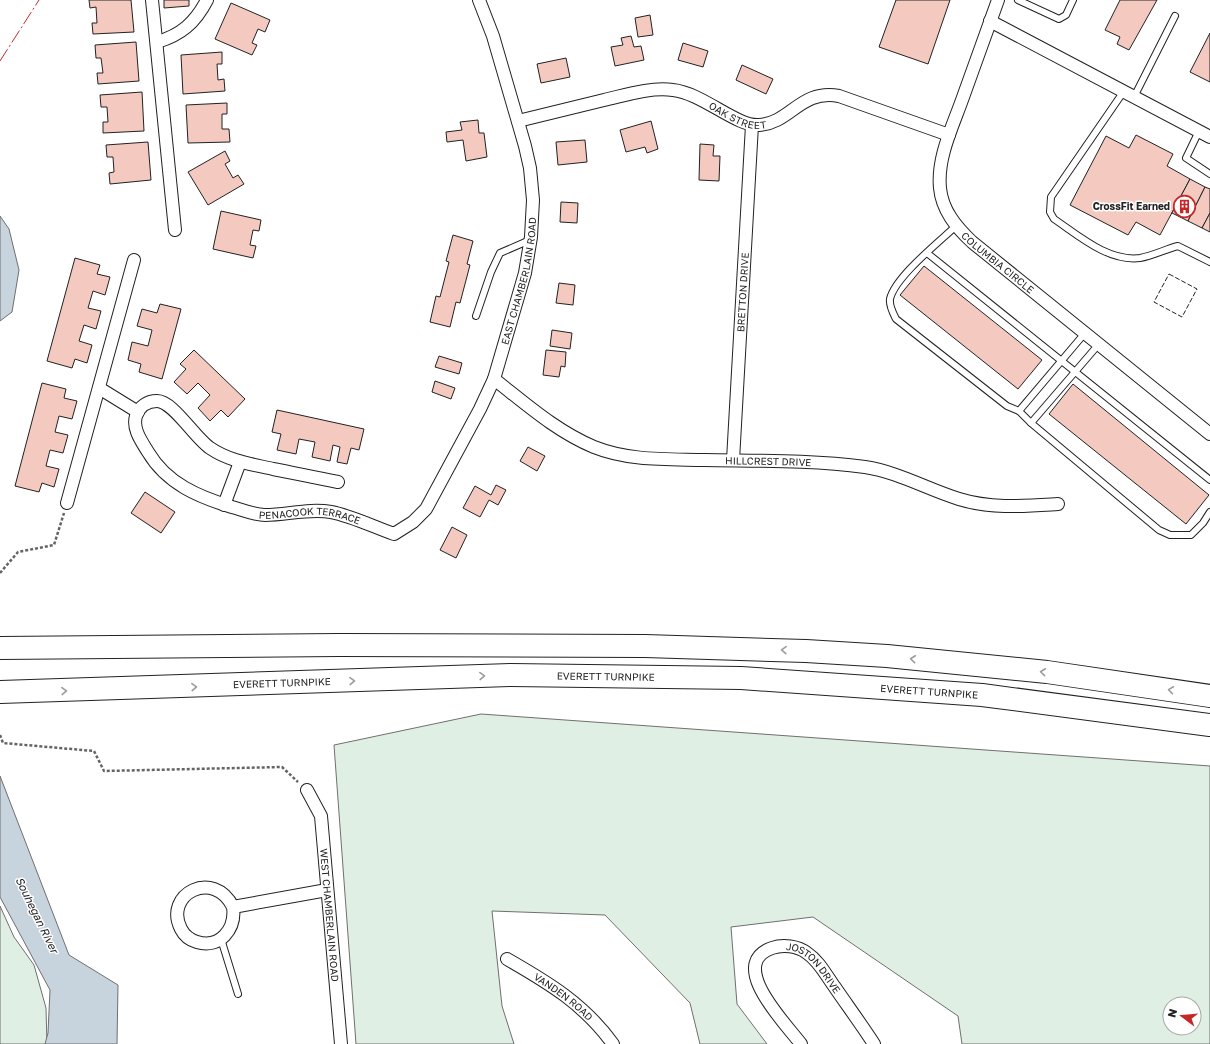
<svg xmlns="http://www.w3.org/2000/svg" width="1210" height="1044" font-family="'Golos Text',sans-serif">
<style>
.green{fill:#e0efe3;stroke:#6f6f6f;fill-rule:evenodd}
.water{fill:#c7d3dd;stroke:#6f6f6f}
.building{fill:#f3c9c0;stroke:#222}
.lines{fill:none;stroke-linecap:round;stroke-linejoin:round}
.service-casing{stroke:#222;stroke-width:8}
.minor-casing{stroke:#222;stroke-width:14}
.motorway-casing{stroke:#222;stroke-width:24}
.path{stroke:#646464;stroke-width:2.5;stroke-dasharray:3 2;stroke-linecap:butt}
.service{stroke:#fff;stroke-width:6}
.minor{stroke:#fff;stroke-width:12}
.motorway{stroke:#fff;stroke-width:22}
.fence{stroke:#222;stroke-width:1;stroke-dasharray:5 2;stroke-linecap:butt}
.power{stroke:#c62828;stroke-width:1;stroke-dasharray:14 3 2 3;stroke-linecap:butt}
.oneway{stroke:#9c9c9c}
.labels{text-anchor:middle;stroke-width:3;stroke-linejoin:round;paint-order:stroke}
.street-label{font-size:10px;fill:#222;stroke:#fff}
.poi-label{font-size:10px;font-weight:bold;fill:#222;stroke:#fff;text-anchor:end}
.water-label{font-size:11px;font-style:italic;fill:#222;stroke:#fff}
</style>
<rect width="100%" height="100%" fill="#fff"/>
<g class="green">
<path d="M481,714L1210,766V1044H962L958,1016L813,917L731,927L737,1004L767,1044H700L690,1003L605,915L492,911L502,1006L514,1044H356L334,745ZM1170,1004H1194V1028H1170Z"/>
<polygon points="0,906 14,937 34,965 46,1008 47,1044 0,1044"/>
</g>
<g class="water">
<polygon points="0,216 9,229 19,270 12,312 0,321"/>
<polygon points="0,776 69,955 118,985 117,1044 45,1044 48,1033 50,990 0,897"/>
</g>
<g class="building">
<polygon points="89,0 131,0 134,32 93,34 92,23 97,23 96,7 90,8"/>
<polygon points="164,0 189,0 189,6 164,8"/>
<polygon points="896,0 950,0 928,64 879,47"/>
<polygon points="1120,0 1157,0 1129,50 1117,44 1120,37 1105,30"/>
<polygon points="231,3 270,20 265,32 258,29 252,43 257,45 252,55 215,39"/>
<polygon points="650,15 653,35 638,37 635,18"/>
<polygon points="1210,33 1210,82 1190,72"/>
<polygon points="631,36 634,47 641,46 644,60 615,66 611,47 623,45 621,38"/>
<polygon points="136,42 139,81 98,84 97,73 103,73 101,58 96,58 95,45"/>
<polygon points="683,43 708,51 703,67 678,60"/>
<polygon points="222,52 222,64 217,64 218,80 224,79 225,91 183,94 181,55"/>
<polygon points="566,58 570,77 541,83 537,64"/>
<polygon points="742,65 773,79 766,94 736,80"/>
<polygon points="142,92 144,131 103,133 103,122 108,122 107,107 101,107 100,95"/>
<polygon points="227,103 227,114 222,114 222,129 229,129 230,142 188,143 186,105"/>
<polygon points="478,120 479,133 484,133 487,157 466,161 463,140 447,142 446,132 462,130 460,122"/>
<polygon points="651,121 658,149 647,153 645,147 626,152 620,130"/>
<polygon points="1136,135 1173,154 1167,166 1190,179 1160,235 1136,222 1128,235 1070,205 1106,136 1129,148"/>
<polygon points="585,140 587,162 558,165 556,142"/>
<polygon points="148,142 151,180 110,184 109,173 114,172 113,157 107,157 106,145"/>
<polygon points="700,144 714,145 713,156 720,156 719,181 699,180"/>
<polygon points="225,151 230,161 225,164 233,178 238,175 244,184 208,205 188,172"/>
<polygon points="1190,179 1205,187 1188,221 1172,213"/>
<polygon points="1205,187 1210,189 1210,213 1202,228 1188,221"/>
<polygon points="561,202 578,203 577,223 560,222"/>
<polygon points="221,211 261,220 259,231 253,230 250,245 256,246 253,258 213,249"/>
<polygon points="1210,213 1210,232 1202,228"/>
<polygon points="453,235 473,241 467,264 470,265 460,303 456,302 450,327 430,322 436,296 440,297 449,262 446,261"/>
<polygon points="75,258 100,265 97,274 110,277 105,295 93,291 88,308 101,311 96,329 84,325 79,341 92,345 87,363 75,359 72,368 47,361"/>
<polygon points="924,266 1042,360 1018,389 900,295"/>
<polygon points="559,283 575,285 573,305 556,303"/>
<polygon points="160,304 181,309 162,379 139,372 141,364 128,360 132,342 148,346 152,330 137,326 142,309 157,313"/>
<polygon points="552,330 572,333 570,349 550,346"/>
<polygon points="194,350 245,399 228,417 221,410 210,421 198,408 210,395 198,383 187,394 174,382 186,369 180,364"/>
<polygon points="546,350 566,352 565,367 561,366 559,377 543,375"/>
<polygon points="439,356 462,363 459,374 435,367"/>
<polygon points="435,381 455,388 451,399 432,392"/>
<polygon points="42,383 66,389 64,398 77,401 72,419 59,416 55,432 68,435 63,453 50,450 46,466 59,469 54,487 42,483 39,492 15,486"/>
<polygon points="1073,384 1209,495 1186,524 1049,414"/>
<polygon points="277,410 364,429 359,450 351,448 347,464 337,462 340,447 333,445 330,461 312,457 315,442 299,439 296,454 277,450 281,434 272,432"/>
<polygon points="528,447 545,456 537,471 520,461"/>
<polygon points="496,485 506,490 498,505 489,500 480,517 463,508 475,486 491,495"/>
<polygon points="145,492 175,512 161,533 131,513"/>
<polygon points="452,527 467,535 456,558 440,550"/>
</g>
<g class="lines">
<defs>
<g id="service">
<polyline points="1018,0 1059,19 1066,15 1073,0"/>
<path d="M1124,91L1051,197L1050,212L1054,219C1078,235 1108,262 1140,258C1152,256 1166,249 1178,246L1210,262"/>
<polyline points="1134,97 1175,16"/>
<polyline points="1199,131 1186,158 1210,174"/>
<path d="M956,226C939,242 895,277 890,299C889,306 893,313 896,319L1007,406L1019,411L1085,333"/>
<polyline points="927,253 1210,480"/>
<polyline points="476,316 491,272 500,253 530,240"/>
<polyline points="1099,344 1031,423 1159,530 1170,535 1191,535 1203,523 1210,512"/>
<polyline points="1019,411 1031,423"/>
<polyline points="221,939 238,994"/>
</g>
<g id="minor">
<polyline points="152,0 175,230"/>
<path id="s1" d="M998,0C986,33 974,67 962,100C952,128 937,158 940,188C942,210 956,227 972,242L1210,434"/>
<polyline points="990,21 1210,137"/>
<path d="M157,42C181,35 195,23 207,0"/>
<path id="s2" d="M518,121C547,114 575,107 604,100C626,95 650,87 673,90C702,93 737,127 759,125C791,123 800,89 839,96L949,135"/>
<path id="s3" d="M494,379C526,404 556,431 594,447C629,461 667,459 704,460C758,461 812,460 865,467C898,472 927,489 959,499C991,509 1025,506 1058,504"/>
<polyline points="99,388 138,412"/>
<path id="s4" d="M733,460L752,125"/>
<path id="s5" d="M338,482C316,478 294,473 273,469C251,464 229,461 210,448C194,437 173,401 157,401C147,401 139,407 136,416C132,429 142,442 148,452C167,484 199,497 232,507C243,510 254,515 265,515C287,515 309,508 331,512C352,516 374,527 394,534L413,522L426,509L480,409L494,379L525,273L531,237L533,200L530,168L525,146L493,36L479,0"/>
<polyline points="67,503 134,260"/>
<polyline points="224,505 240,462"/>
<path id="s6" d="M307,790L321,816L341,1044"/>
<path d="M233,907C236,929 220,949 197,942C190,940 184,935 181,929C163,894 214,868 233,907L327,890"/>
<path id="s7" d="M507,959C549,983 584,1004 613,1044"/>
<path id="s8" d="M801,1044C786,1024 726,964 772,948C783,944 798,946 807,953C819,961 826,975 834,986C847,1005 861,1024 874,1044"/>
</g>
<g id="motorway">
<polyline points="0,648 339,645 645,646 806,651 887,656 1047,672 1210,696"/>
<path id="s9" d="M0,692L511,675L741,678L982,695L1210,725"/>
</g>
</defs>
<use href="#service" class="service-casing"/>
<use href="#minor" class="minor-casing"/>
<use href="#motorway" class="motorway-casing"/>
<g class="path">
<polyline points="0,573 18,552 54,545 64,513"/>
<polyline points="0,735 3,743 94,751 104,771 282,767 298,782"/>
</g>
<use href="#service" class="service"/>
<use href="#minor" class="minor"/>
<use href="#motorway" class="motorway"/>
<polygon class="fence" points="1169,274 1197,289 1182,317 1154,302"/>
<polyline class="power" points="0,61 39,0"/>
</g>
<defs><path id="oneway-chevron" d="M-2-3.5L2.5 0L-2 3.5" fill="none" stroke-width="1.6" stroke-linecap="round" stroke-linejoin="round"/></defs>
<g class="oneway">
<use href="#oneway-chevron" transform="translate(784 650) rotate(-178)"/>
<use href="#oneway-chevron" transform="translate(913 659) rotate(-174)"/>
<use href="#oneway-chevron" transform="translate(1043 672) rotate(-174)"/>
<use href="#oneway-chevron" transform="translate(482 676) rotate(-2)"/>
<use href="#oneway-chevron" transform="translate(352 681) rotate(-2)"/>
<use href="#oneway-chevron" transform="translate(194 687) rotate(-2)"/>
<use href="#oneway-chevron" transform="translate(1171 690) rotate(-172)"/>
<use href="#oneway-chevron" transform="translate(64 691) rotate(-2)"/>
</g>
<defs>
<symbol id="building-ring" viewBox="-11 -11 22 22"><circle r="9.5" fill="#fff" stroke="#c62828" stroke-width="1.5"/><path d="M-4-6H4V6H1V3H-1V6H-4ZM-2.5-4.3h1.7v1.8h-1.7ZM.8-4.3h1.7v1.8H.8ZM-2.5-1h1.7V.8h-1.7ZM.8-1h1.7V.8H.8Z" fill="#c62828"/></symbol>
</defs>
<g fill-rule="evenodd">
<use href="#building-ring" x="1172" y="194" width="25" height="25"/>
</g>
<g class="labels">
<g class="street-label">
<text dy="4" stroke="none"><textPath href="#s2" startOffset="229">OAK STREET</textPath></text>
<text dy="4" stroke="none"><textPath href="#s1" startOffset="295">COLUMBIA CIRCLE</textPath></text>
<text dy="4" stroke="none"><textPath href="#s5" startOffset="831">EAST CHAMBERLAIN ROAD</textPath></text>
<text dy="4" stroke="none"><textPath href="#s4" startOffset="168">BRETTON DRIVE</textPath></text>
<text dy="4" stroke="none"><textPath href="#s3" startOffset="297">HILLCREST DRIVE</textPath></text>
<text dy="4" stroke="none"><textPath href="#s5" startOffset="454">PENACOOK TERRACE</textPath></text>
<text dy="4" stroke="none"><textPath href="#s9" startOffset="606">EVERETT TURNPIKE</textPath></text>
<text dy="4" stroke="none"><textPath href="#s9" startOffset="282">EVERETT TURNPIKE</textPath></text>
<text dy="4" stroke="none"><textPath href="#s9" startOffset="930">EVERETT TURNPIKE</textPath></text>
<text dy="4" stroke="none"><textPath href="#s6" startOffset="129">WEST CHAMBERLAIN ROAD</textPath></text>
<text dy="4" stroke="none"><textPath href="#s8" startOffset="169">JOSTON DRIVE</textPath></text>
<text dy="4" stroke="none"><textPath href="#s7" startOffset="68">VANDEN ROAD</textPath></text>
</g>
<g class="poi-label">
<text x="1170" y="210">CrossFit Earned</text>
</g>
<g class="water-label">
<text transform="translate(37 915) rotate(64)" y="4">Souhegan River</text>
</g>
</g>
<g transform="translate(1182 1016) rotate(286)"><circle r="19" fill="#ffffff" stroke="#a7a7a7"/>
<path d="M0-3L7 15L0 10L-7 15Z" fill="#c62828"/>
<text y="-6" font-size="11" font-weight="bold" text-anchor="middle" fill="#222222">N</text>
</g>
</svg>
